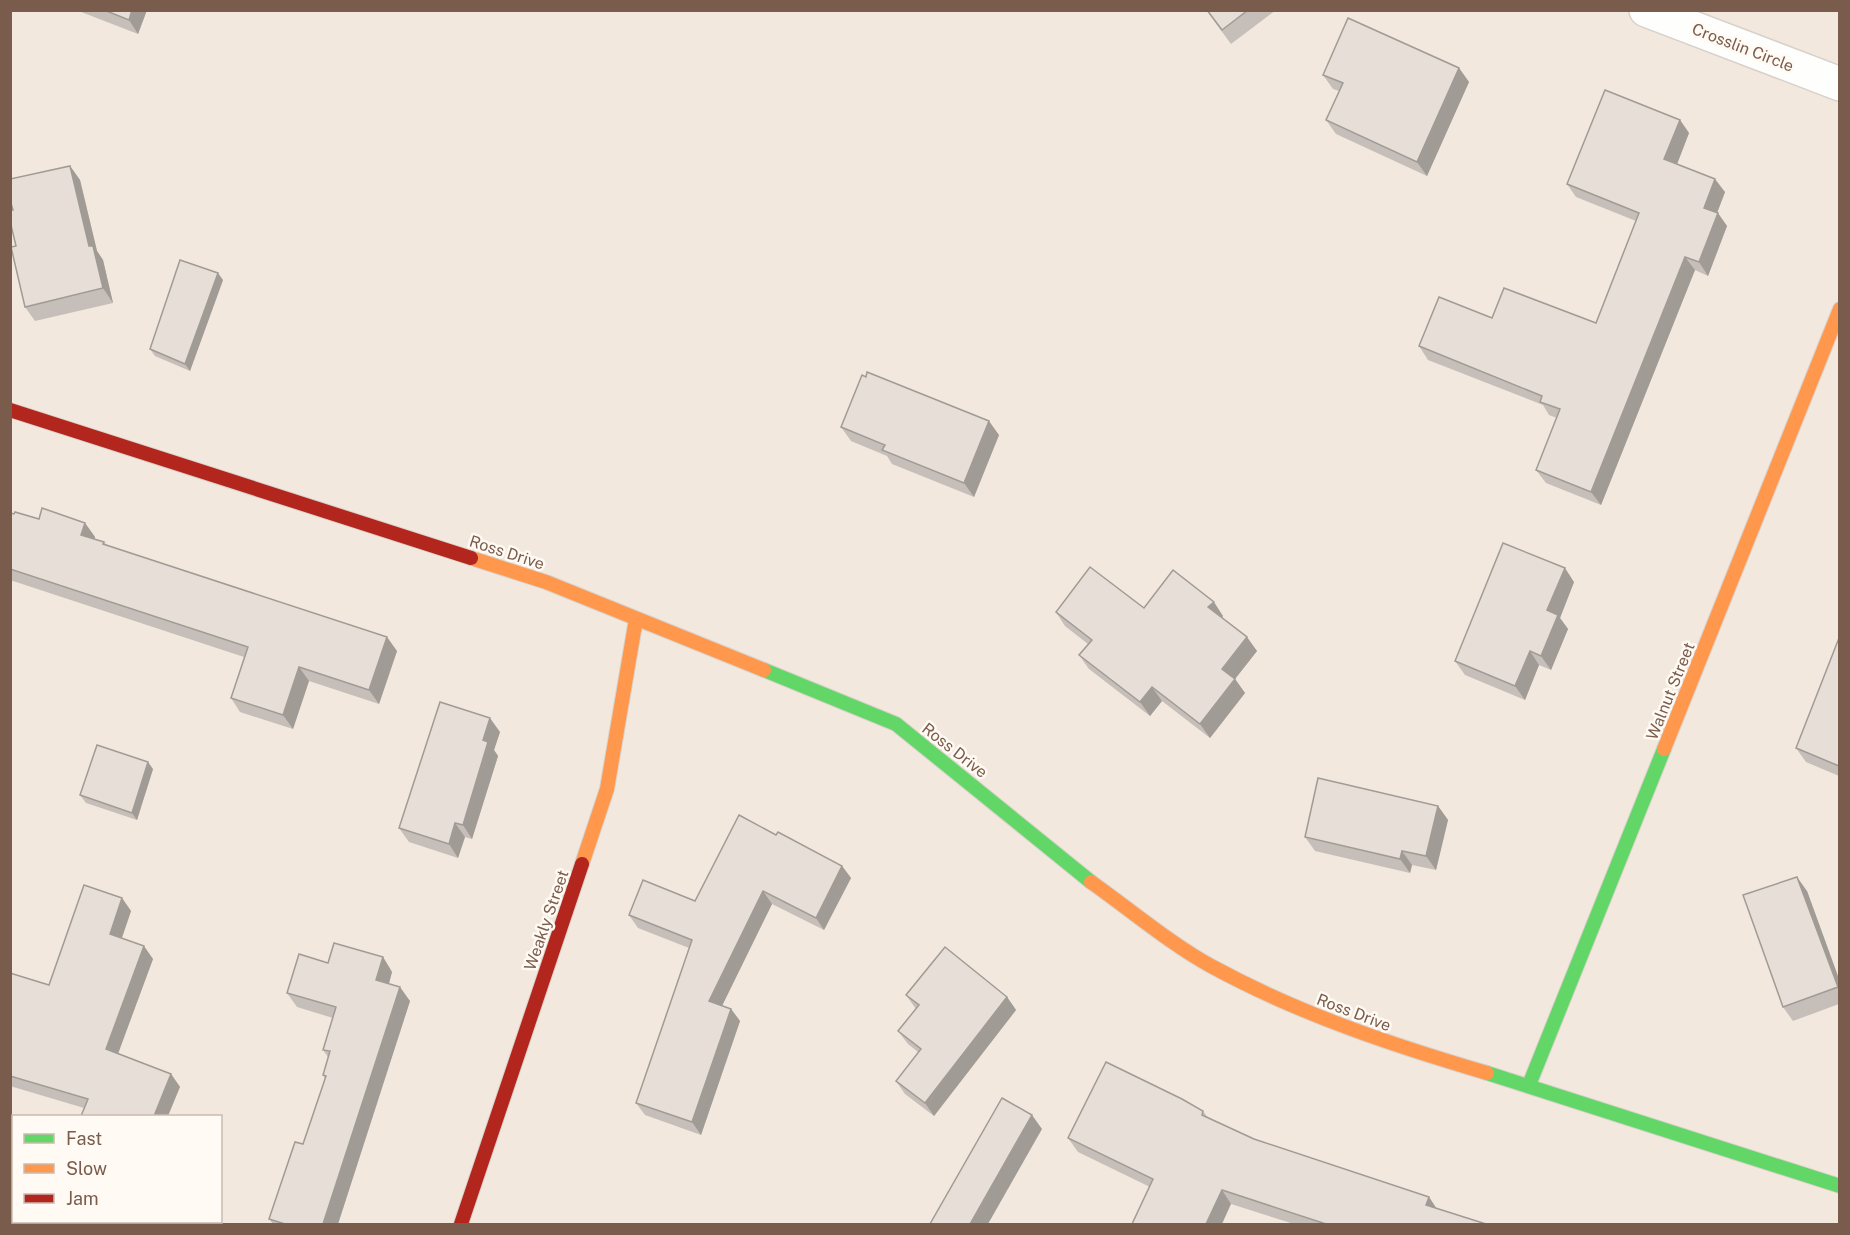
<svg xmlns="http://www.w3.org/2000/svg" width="1850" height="1235" font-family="'Public Sans',sans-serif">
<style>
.residential{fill:#f2e8de;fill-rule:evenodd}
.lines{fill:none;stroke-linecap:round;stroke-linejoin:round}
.street-casing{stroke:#d7d1cb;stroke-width:36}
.fast-casing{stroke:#d9d2cb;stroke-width:16}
.slow-casing{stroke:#d9d2cb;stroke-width:16}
.jam-casing{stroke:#d9d2cb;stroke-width:16}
.street{stroke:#fefefd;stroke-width:33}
.fast{stroke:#63d668;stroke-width:14}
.slow{stroke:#ff974d;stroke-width:14}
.jam{stroke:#b3261e;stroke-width:14}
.wall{fill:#c6bfb9}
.shaded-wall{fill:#a19b96}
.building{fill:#e6ded7;stroke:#a19b96;stroke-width:1.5}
.labels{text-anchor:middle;stroke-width:5;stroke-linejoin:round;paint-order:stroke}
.street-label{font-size:16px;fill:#7a5c4d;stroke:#fffaf3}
</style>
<rect width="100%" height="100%" fill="#f9f5f0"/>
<path class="residential" d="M10,11H1839V1224H11ZM14,1116H220V1222H14Z"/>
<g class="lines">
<defs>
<polyline id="street" points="1646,10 1840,84"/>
<g id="fast">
<polyline points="764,670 896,724 1091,882"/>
<polyline points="1487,1073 1840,1186"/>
<polyline points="1529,1085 1664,749"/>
</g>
<g id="slow">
<polyline points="471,558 546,582 764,670"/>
<polyline points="1664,749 1840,309"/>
<polyline points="582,864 607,789 636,619"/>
<path d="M1091,882C1128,908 1172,945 1211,966C1299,1014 1392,1045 1487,1073"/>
</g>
<g id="jam">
<polyline points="10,410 471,558"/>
<polyline points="461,1224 582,864"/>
</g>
</defs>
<use href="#street" class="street-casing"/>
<use href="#fast" class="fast-casing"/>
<use href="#slow" class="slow-casing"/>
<use href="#jam" class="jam-casing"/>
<use href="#street" class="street"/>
<use href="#fast" class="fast"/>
<use href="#slow" class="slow"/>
<use href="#jam" class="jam"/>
</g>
<g class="wall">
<polygon points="76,10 147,10 138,34"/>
<polygon points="1206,10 1276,10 1231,44"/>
<polygon points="1459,68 1469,82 1427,176 1336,134 1326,120 1339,91 1333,89 1323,75"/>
<polygon points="1680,120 1689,133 1677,164 1725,192 1717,213 1727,226 1708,276 1695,270 1601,505 1546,483 1536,470 1557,418 1549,415 1543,405 1428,360 1419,346 1492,318 1596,323 1636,221 1576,197 1567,184"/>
<polygon points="70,166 80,180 97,251 103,260 113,303 35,321 25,307 16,246 13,210"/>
<polygon points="223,280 190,371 155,356 150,349"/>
<polygon points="841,427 999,435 974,497 892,464 887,456 851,441"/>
<polygon points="10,513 39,519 85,523 95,537 94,539 104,542 107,545 397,651 379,704 309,681 293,729 240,712 231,698 244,657 10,580"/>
<polygon points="1574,582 1560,618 1568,629 1551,670 1539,665 1525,700 1465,675 1455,661"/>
<polygon points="1144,608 1223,616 1222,618 1257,651 1235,679 1245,693 1210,738 1162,701 1150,716 1089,669 1079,655 1088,644 1065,626 1056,612"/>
<polygon points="1839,638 1839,776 1806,762 1796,748"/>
<polygon points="500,732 494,750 498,756 472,839 465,837 458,858 409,842 399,828"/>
<polygon points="153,769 137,820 86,803 80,795"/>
<polygon points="1438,806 1448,820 1436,870 1412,865 1410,873 1315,851 1305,837"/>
<polygon points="776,835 842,866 851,878 824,930 772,904 722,1006 731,1009 740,1021 701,1135 645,1115 636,1103 689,948 638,928 629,915 695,901"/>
<polygon points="1807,891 1839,979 1839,1004 1793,1021 1783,1007"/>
<polygon points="122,898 131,911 122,938 153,959 118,1053 171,1074 180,1087 84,1108 10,1086 10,973 49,985"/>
<polygon points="383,957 392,972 389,984 410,1001 338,1224 273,1224 269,1219 303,1144 325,1079 323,1075 328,1057 323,1050 333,1018 297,1007 287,993 328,963"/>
<polygon points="906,995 1007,997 1016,1010 934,1116 905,1094 896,1081 918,1052 908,1044 898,1031 916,1009"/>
<polygon points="1203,1111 1208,1118 1254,1139 1429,1197 1437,1209 1486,1224 1294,1224 1231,1204 1150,1187 1078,1152 1068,1138"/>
</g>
<g class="shaded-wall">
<polygon points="132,10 147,10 138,34 129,20"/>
<polygon points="1459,68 1469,82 1427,176 1417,162"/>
<polygon points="1680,120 1689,133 1674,172 1664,159"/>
<polygon points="70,166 80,180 97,251 103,260 113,303 103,288 89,246"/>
<polygon points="1715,179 1725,192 1714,221 1704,208"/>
<polygon points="1718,213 1727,226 1708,276 1699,262"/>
<polygon points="1685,257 1695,270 1601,505 1591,492"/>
<polygon points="218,273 223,280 190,371 185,364"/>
<polygon points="989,421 999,435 974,497 964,483"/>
<polygon points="85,523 95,537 91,549 81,535"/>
<polygon points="1565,568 1574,582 1560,618 1568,629 1551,670 1541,656 1547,610"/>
<polygon points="1214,602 1223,616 1218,622 1208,607"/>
<polygon points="387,637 397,651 379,704 369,690"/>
<polygon points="1247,637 1257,651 1235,679 1245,693 1210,738 1200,724 1222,669"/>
<polygon points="1530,651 1539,665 1525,700 1515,686"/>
<polygon points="299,667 309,681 293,729 283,715"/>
<polygon points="1152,687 1162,701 1150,716 1140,702"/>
<polygon points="490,718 500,732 494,750 498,756 472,839 463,825 483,740"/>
<polygon points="148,762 153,769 137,820 132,813"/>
<polygon points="1438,806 1448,820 1436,870 1426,856"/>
<polygon points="455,823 465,837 458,858 449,844"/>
<polygon points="1402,851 1412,865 1410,873 1400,859"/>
<polygon points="842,866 851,878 824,930 816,918"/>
<polygon points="1797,877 1807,891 1839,979 1839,989"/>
<polygon points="763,891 772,904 718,1014 709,1001"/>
<polygon points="122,898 131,911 119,946 110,934"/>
<polygon points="144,946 153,959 115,1062 106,1049"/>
<polygon points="383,957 392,972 386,994 376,980"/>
<polygon points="400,987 410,1001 338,1224 323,1224"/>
<polygon points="1007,997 1016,1010 934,1116 925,1103"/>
<polygon points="731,1009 740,1021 701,1135 692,1122"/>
<polygon points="171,1074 180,1087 168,1116 154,1116"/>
<polygon points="1032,1115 1042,1129 988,1224 970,1224"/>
<polygon points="1222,1190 1231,1204 1222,1224 1206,1224"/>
<polygon points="1429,1197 1438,1211 1426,1205"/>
</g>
<g class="building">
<polygon points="104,10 132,10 129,20"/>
<polygon points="1207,10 1248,10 1222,30"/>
<polygon points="1348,18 1459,68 1417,162 1326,120 1343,83 1323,75"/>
<polygon points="1605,90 1680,120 1664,159 1715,179 1704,208 1718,213 1699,262 1685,257 1591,492 1536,470 1560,409 1540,402 1542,396 1419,346 1439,297 1492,318 1504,288 1596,323 1639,213 1567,184"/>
<polygon points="70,166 89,246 93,246 103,288 25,307 11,247 16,246 10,221 10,210 13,210 10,200 10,179"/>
<polygon points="180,260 218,273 185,364 150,349"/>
<polygon points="867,372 989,421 964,483 882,450 885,445 841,427 862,375 866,377"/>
<polygon points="42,508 85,523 81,535 104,542 103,544 387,637 369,690 299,667 283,715 231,698 248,647 10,569 10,513 14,514 15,512 39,519"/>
<polygon points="1503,543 1565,568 1547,610 1558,615 1541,656 1530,651 1515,686 1455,661"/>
<polygon points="1090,567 1144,608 1173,570 1214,602 1208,607 1247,637 1222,669 1235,679 1200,724 1152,687 1140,702 1079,655 1092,640 1056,612"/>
<polygon points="1839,638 1839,766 1796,748"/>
<polygon points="440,702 490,718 483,740 488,742 463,825 455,823 449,844 399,828"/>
<polygon points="97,745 148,762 132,813 80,795"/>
<polygon points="1318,778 1438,806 1426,856 1402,851 1400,859 1305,837"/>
<polygon points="739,815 776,835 778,832 842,866 816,918 763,891 709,1001 731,1009 692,1122 636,1103 692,940 629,915 643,880 695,901"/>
<polygon points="1797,877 1838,987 1783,1007 1743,895"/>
<polygon points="84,885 122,898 110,934 144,946 106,1049 171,1074 154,1116 81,1116 88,1099 10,1076 10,973 49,985"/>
<polygon points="334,943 383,957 376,980 400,987 323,1224 285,1224 269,1219 295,1142 303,1144 326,1076 323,1075 330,1051 323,1050 336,1007 287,993 299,954 328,963"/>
<polygon points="945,947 1007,997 925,1103 896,1081 921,1049 898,1031 919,1005 906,995"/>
<polygon points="1106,1062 1182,1099 1203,1111 1202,1115 1254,1139 1429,1197 1426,1205 1486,1224 1326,1224 1222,1190 1206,1224 1132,1224 1153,1179 1068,1138"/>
<polygon points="1002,1098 1032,1115 970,1224 930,1224"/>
</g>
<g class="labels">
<g class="street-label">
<text transform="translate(1743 47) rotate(21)" y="6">Crosslin Circle</text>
<text transform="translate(507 552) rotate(18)" y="6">Ross Drive</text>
<text transform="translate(1670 691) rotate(-68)" y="6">Walnut Street</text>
<text transform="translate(955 750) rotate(38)" y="6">Ross Drive</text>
<text transform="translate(546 920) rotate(-71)" y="6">Weakly Street</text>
<text transform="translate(1354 1012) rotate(21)" y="6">Ross Drive</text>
</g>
</g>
<rect width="1850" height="1235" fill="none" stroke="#7a5c4d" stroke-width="24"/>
<rect x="12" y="1115" width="210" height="108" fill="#fffaf3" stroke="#cabbb1" stroke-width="1.5"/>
<rect x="24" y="1134" width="30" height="9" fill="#63d668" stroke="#cabbb1" stroke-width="1.5"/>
<text x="66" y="1145" font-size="18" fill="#7a5c4d">Fast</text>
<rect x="24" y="1164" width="30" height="9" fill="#ff974d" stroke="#cabbb1" stroke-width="1.5"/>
<text x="66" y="1175" font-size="18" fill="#7a5c4d">Slow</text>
<rect x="24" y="1194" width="30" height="9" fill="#b3261e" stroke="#cabbb1" stroke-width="1.5"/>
<text x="66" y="1205" font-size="18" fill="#7a5c4d">Jam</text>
</svg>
